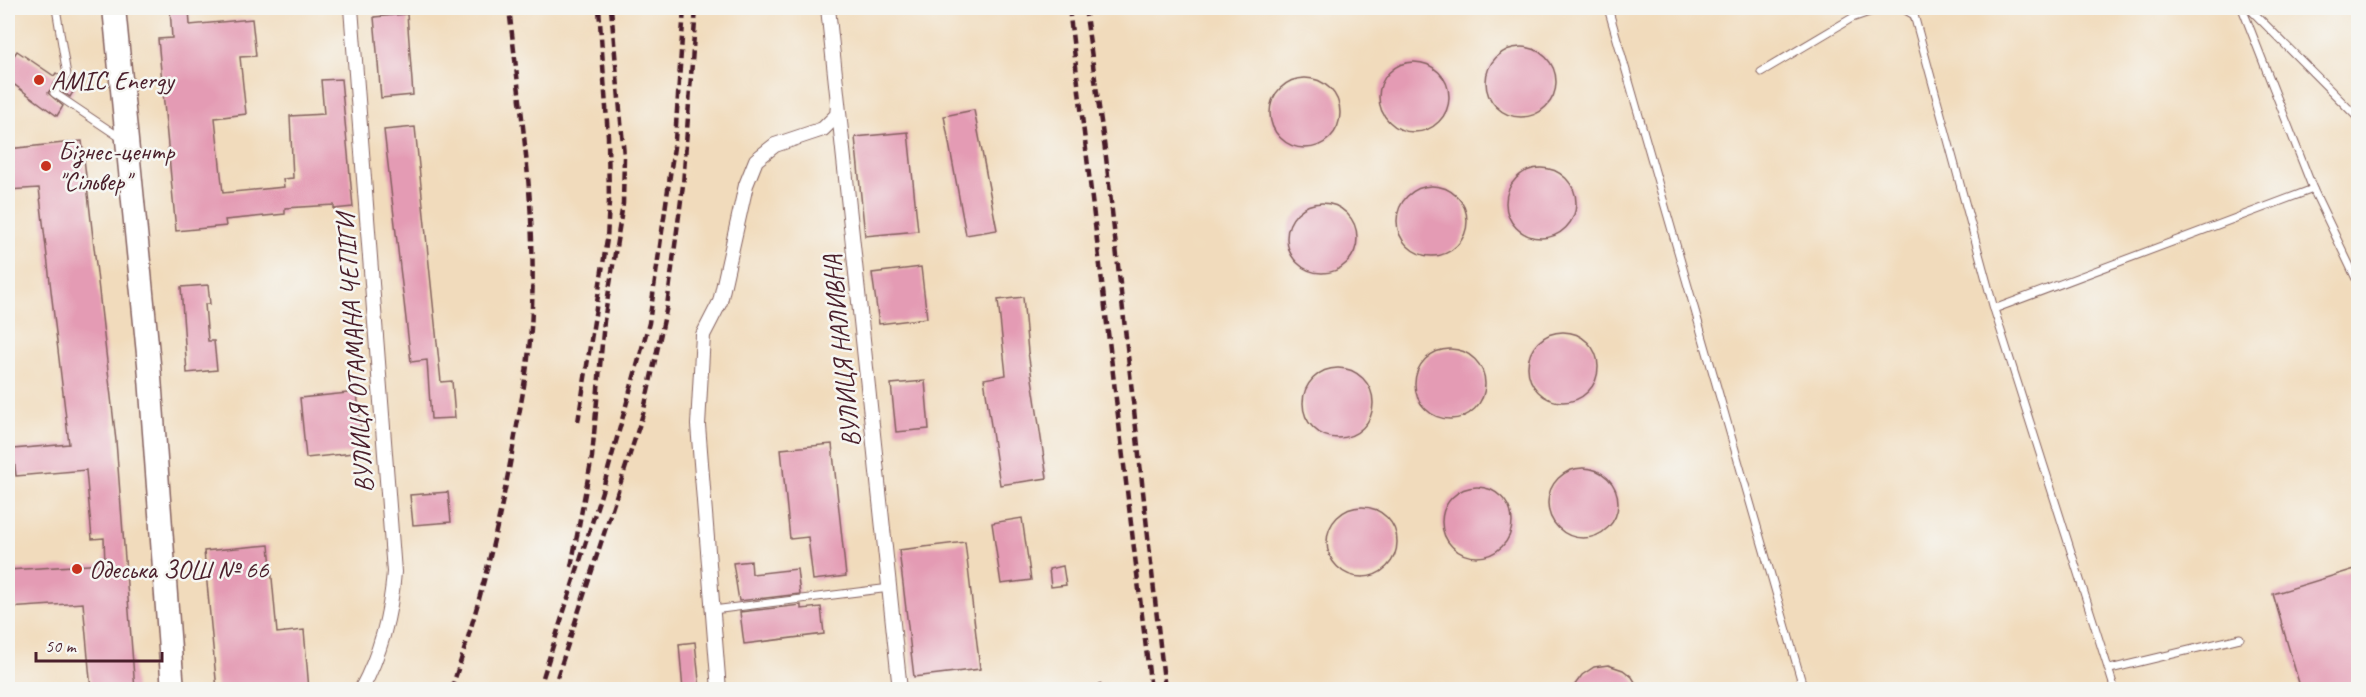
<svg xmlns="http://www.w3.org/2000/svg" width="2366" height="697" font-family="Caveat,sans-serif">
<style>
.building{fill:#e49bb4}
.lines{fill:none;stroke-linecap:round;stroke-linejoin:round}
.lane-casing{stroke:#84615e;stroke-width:9}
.street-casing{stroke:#84615e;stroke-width:16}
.primary-casing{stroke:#84615e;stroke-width:25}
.lane{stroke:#fff;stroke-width:7}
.street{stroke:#fff;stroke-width:14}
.primary{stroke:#fff;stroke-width:22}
.rail{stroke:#4a1f2b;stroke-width:4.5;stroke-dasharray:9 4.5;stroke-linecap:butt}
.poi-dot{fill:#c8321e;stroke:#f6f6f2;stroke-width:2}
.labels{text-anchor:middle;stroke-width:5;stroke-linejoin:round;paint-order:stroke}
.poi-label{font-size:26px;fill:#4a1f2b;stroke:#f6f6f2;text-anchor:start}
.street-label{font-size:26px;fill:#4a1f2b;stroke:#f6f6f2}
</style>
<rect width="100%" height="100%" fill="#f6f6f2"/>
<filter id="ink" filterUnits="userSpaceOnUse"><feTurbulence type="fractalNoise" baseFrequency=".0167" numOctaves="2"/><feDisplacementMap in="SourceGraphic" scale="12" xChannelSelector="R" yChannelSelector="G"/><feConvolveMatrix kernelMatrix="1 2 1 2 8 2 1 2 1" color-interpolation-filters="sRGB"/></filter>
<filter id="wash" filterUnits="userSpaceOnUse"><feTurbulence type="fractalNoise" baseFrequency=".008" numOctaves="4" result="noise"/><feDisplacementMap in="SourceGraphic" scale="24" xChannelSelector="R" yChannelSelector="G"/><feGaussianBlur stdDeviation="1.35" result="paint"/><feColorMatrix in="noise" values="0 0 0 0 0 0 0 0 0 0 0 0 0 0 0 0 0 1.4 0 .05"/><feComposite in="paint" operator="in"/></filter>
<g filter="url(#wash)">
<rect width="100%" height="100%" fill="#f1dbbc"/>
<g id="blocks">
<g class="building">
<polygon points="170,8 189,8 190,25 252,19 256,56 240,57 246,114 215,118 223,193 284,187 283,179 293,178 290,116 324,114 321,80 341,79 353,207 334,209 334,205 285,208 285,214 225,220 226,226 176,231 158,39 172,38"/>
<polygon points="407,14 413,95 381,98 374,17"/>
<circle cx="1521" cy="82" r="35"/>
<polygon points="17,51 54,76 56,73 60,76 48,93 63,106 57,116 8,80 8,64"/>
<circle cx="1414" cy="97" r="35"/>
<circle cx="1305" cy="113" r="35"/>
<polygon points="69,82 76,87 70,97 62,92"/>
<polygon points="974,110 997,230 966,235 944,116"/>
<polygon points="415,127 441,382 452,381 455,418 431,419 427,360 411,362 384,130"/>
<polygon points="908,132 918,231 865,236 855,137"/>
<polygon points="82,141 116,441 135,690 91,690 83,603 8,608 8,570 105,564 104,538 92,539 86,470 16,476 13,449 69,444 39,188 8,190 8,149"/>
<circle cx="1541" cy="203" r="35"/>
<circle cx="1432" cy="221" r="35"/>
<circle cx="1322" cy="238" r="35"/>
<polygon points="921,267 927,318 879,324 872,273"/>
<polygon points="208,285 210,304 205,304 208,341 214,341 217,370 187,373 181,287"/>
<polygon points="1023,297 1028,352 1047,478 1000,485 984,379 1006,375 998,300"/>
<circle cx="1563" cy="367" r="35"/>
<circle cx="1450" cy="384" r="35"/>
<circle cx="1338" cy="403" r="35"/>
<polygon points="925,381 929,429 896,432 891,384"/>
<polygon points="357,392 363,452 306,458 300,398"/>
<polygon points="832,444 846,576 813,580 808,537 790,539 781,449"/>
<circle cx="1583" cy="503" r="35"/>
<circle cx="1477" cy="522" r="35"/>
<polygon points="448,492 451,522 413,525 410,495"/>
<circle cx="1362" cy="542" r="35"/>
<polygon points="1022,518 1031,580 1001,584 992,523"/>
<polygon points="965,542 980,669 914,677 899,550"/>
<polygon points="269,545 277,633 304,630 309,690 217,690 204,551"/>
<polygon points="751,561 752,574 797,569 800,594 739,601 733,563"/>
<polygon points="1063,566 1066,585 1051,587 1049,569"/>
<polygon points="2358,568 2358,690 2301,690 2273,594"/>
<polygon points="801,605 801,609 821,607 824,634 744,644 740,612"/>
<polygon points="695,642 700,690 683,690 679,644"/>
<polygon points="1608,665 1623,670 1632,677 1640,690 1571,690 1582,675 1594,667"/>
</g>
</g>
</g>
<g filter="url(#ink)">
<use href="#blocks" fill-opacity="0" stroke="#84615e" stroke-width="1.5"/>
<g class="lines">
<defs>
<g id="lane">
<polyline points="56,8 67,75 54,93 121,138"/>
<polyline points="1608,8 1804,690"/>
<polyline points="1902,8 1914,15 1994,309"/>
<polyline points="2249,8 2358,118"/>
<polyline points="1761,72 1852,18 1881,8"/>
<polyline points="2313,189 2358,283"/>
<polyline points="713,610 890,588"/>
<polyline points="2110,669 2240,638"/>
<polyline points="2115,690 1994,309 2313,189 2242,8"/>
</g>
<g id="street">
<path d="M351,8L394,572C391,612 381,653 361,690"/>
<polyline points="828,8 900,690"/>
<polyline points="719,690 698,425 703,335 720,302 746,185 756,160 775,145 823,129 837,115 838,105"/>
</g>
<polyline id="primary" points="114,8 149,364 173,690"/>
</defs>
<use href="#lane" class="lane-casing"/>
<use href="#street" class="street-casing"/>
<use href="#primary" class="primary-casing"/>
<use href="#lane" class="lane"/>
<use href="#street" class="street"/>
<use href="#primary" class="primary"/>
<g class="rail">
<polyline points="1069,8 1151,690"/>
<polyline points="1085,8 1106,157 1165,690"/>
<polyline points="578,422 607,239 609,202 608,136 599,8"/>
<polyline points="571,567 592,457 604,321 623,204 624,156 611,8"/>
<polyline points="1099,684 1100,690"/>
<polyline points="1081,687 1081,690"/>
<path d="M451,690C479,609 499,526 514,442C522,398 531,353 532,307C536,207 520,106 509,8"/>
<polyline points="539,690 603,488 649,323 675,140 684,8"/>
<polyline points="553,690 643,414 667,306 683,185 696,8"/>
</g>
</g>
</g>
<g class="poi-dot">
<circle cx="39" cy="80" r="6"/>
<circle cx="46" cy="166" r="6"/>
<circle cx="77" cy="569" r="6"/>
</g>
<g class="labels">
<g class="poi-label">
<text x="51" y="89">AMIC Energy</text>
<text x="58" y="160">Бізнес-центр<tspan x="58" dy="30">"Сільвер"</tspan></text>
<text x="89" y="578">Одеська ЗОШ № 66</text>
</g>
<g class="street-label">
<text transform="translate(841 351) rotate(-96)" y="9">ВУЛИЦЯ НАЛИВНА</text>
<text transform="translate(354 353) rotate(-94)" y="9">ВУЛИЦЯ ОТАМАНА ЧЕПІГИ</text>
</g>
</g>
<rect width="2366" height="697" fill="none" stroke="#f6f6f2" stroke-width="30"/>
<path d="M36 652v9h126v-9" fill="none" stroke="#4a1f2b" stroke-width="3"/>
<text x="45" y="652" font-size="18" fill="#4a1f2b" stroke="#f6f6f2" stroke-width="4.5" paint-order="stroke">50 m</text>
</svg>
